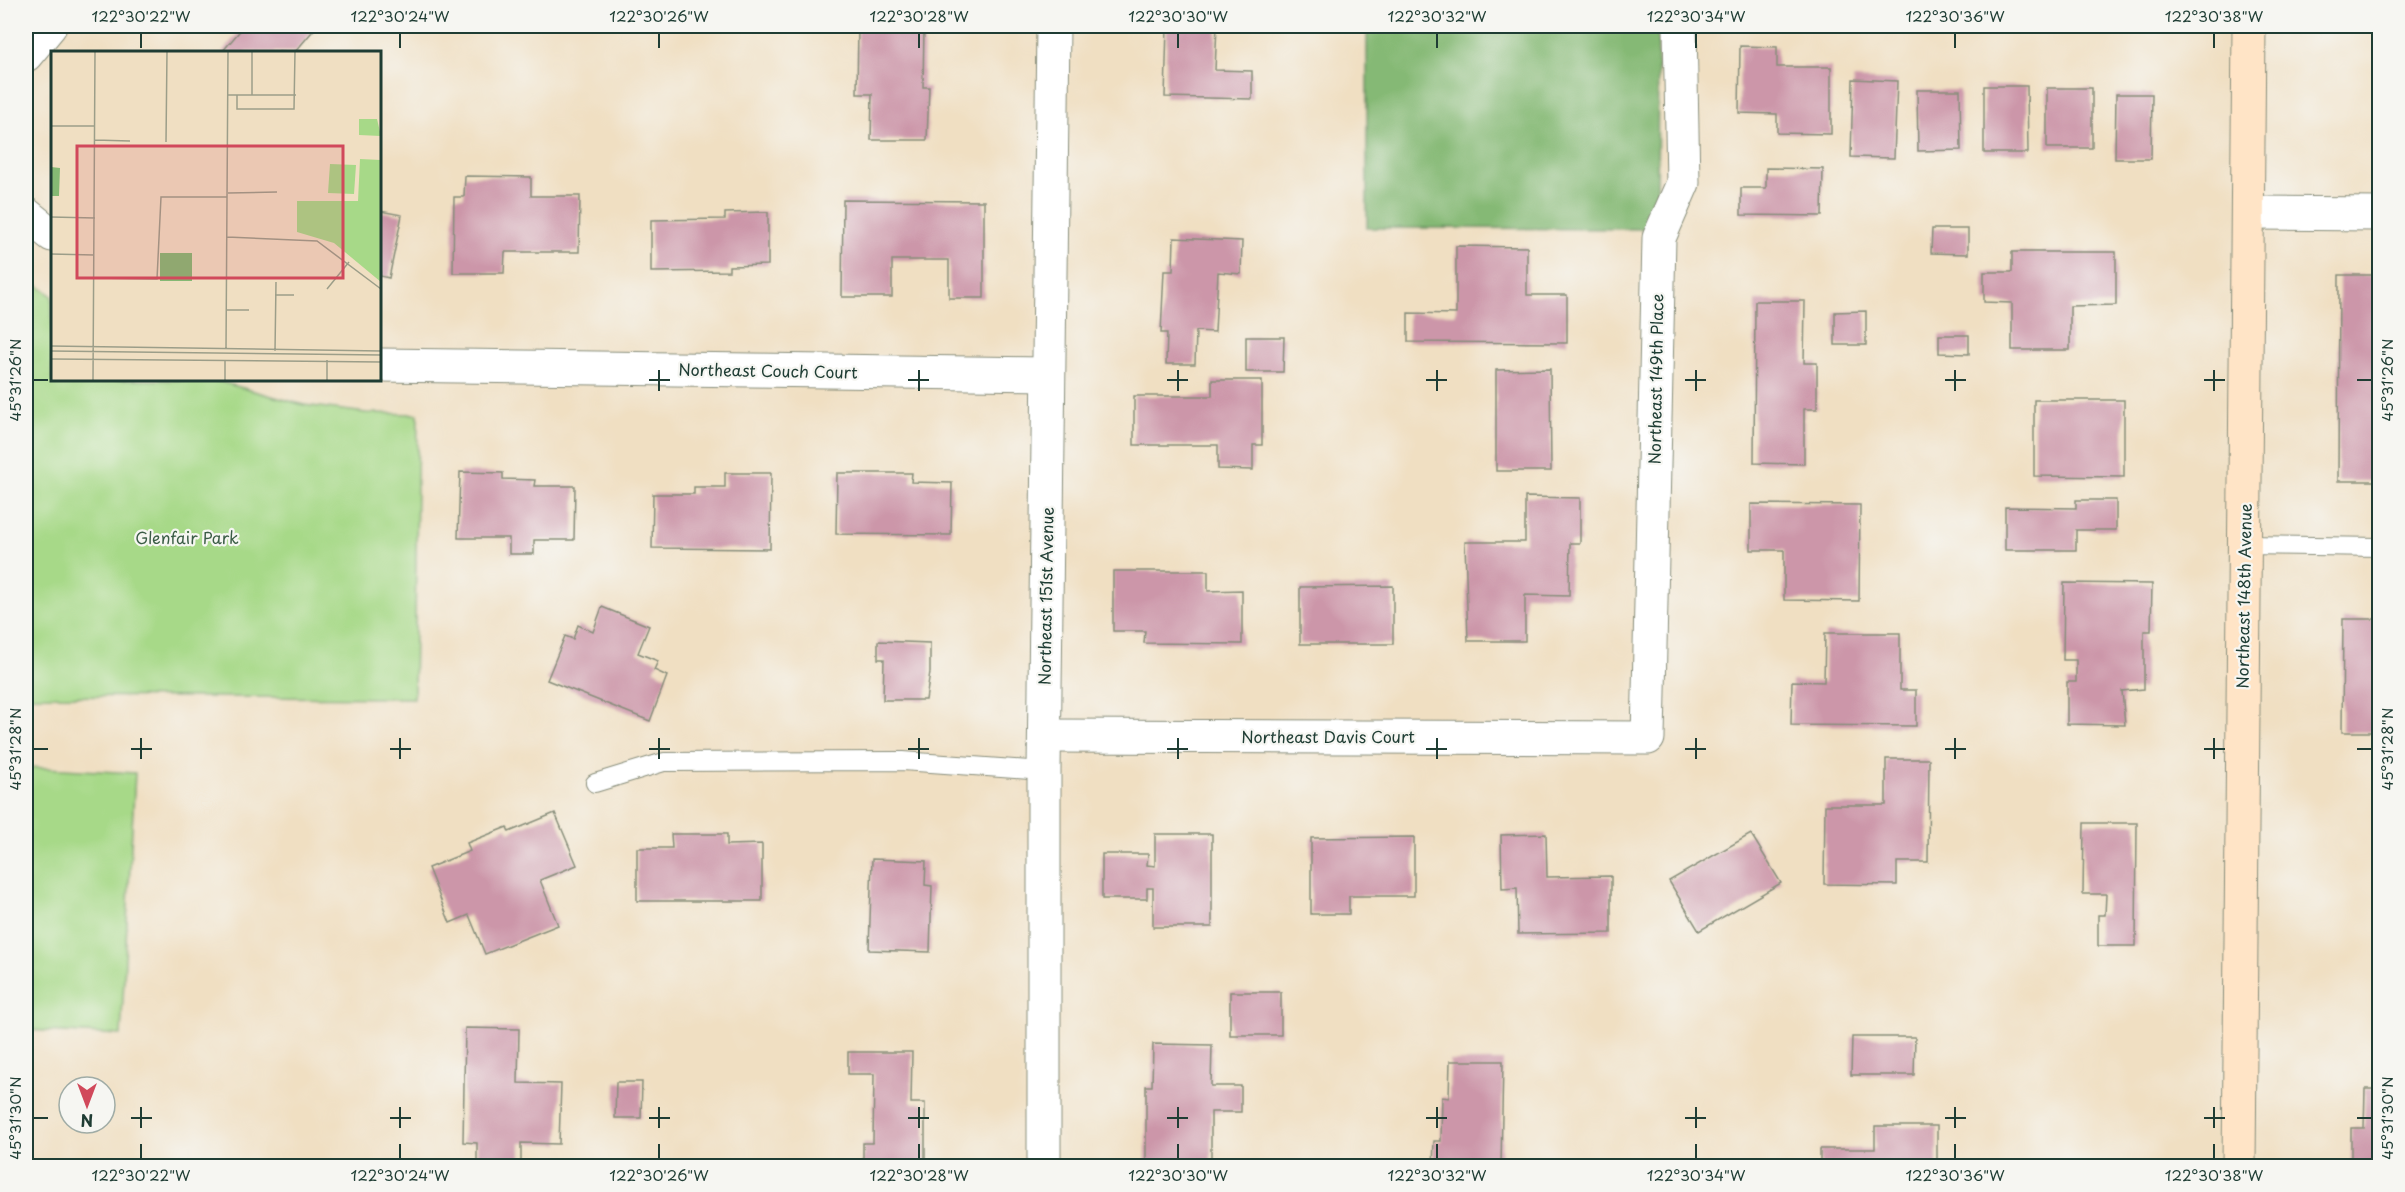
<svg xmlns="http://www.w3.org/2000/svg" width="2405" height="1192" font-family="'Playpen Sans',sans-serif">
<style>
.green{fill:#a7d988;stroke:#638b5e;stroke-width:1.5}
.forest{fill:#85b974;stroke:#527b54;stroke-width:1.5}
.building{fill:#cc96a9}
.lines{fill:none;stroke-linecap:round;stroke-linejoin:round}
.service-casing{stroke:#888e7b;stroke-width:20}
.minor-casing{stroke:#888e7b;stroke-width:35}
.secondary-casing{stroke:#888e7b;stroke-width:35}
.service{stroke:#fff;stroke-width:18}
.minor{stroke:#fff;stroke-width:33}
.secondary{stroke:#ffe4c6;stroke-width:33}
.ticks{fill:none;stroke:#1f3d34;stroke-width:2}
.labels{text-anchor:middle;stroke-width:4.5;stroke-linejoin:round;paint-order:stroke}
.street-label{font-size:16px;fill:#1f3d34;stroke:#f6f6f2}
.park-label{font-size:16px;fill:#3a5c45;stroke:#f6f6f2}
.inset-road{fill:none;stroke:#9c9e89;stroke-width:1.5}
.view{fill:#d1495b;fill-opacity:0.15;stroke:#d1495b;stroke-width:3}
.inset-edge{fill:none;stroke:#1f3d34;stroke-width:3}
.neatline{fill:none;stroke:#1f3d34;stroke-width:2}
.ticks-label{font-size:15px;text-anchor:middle;fill:#1f3d34}
</style>
<rect width="100%" height="100%" fill="#f6f6f2"/>
<filter id="ink" filterUnits="userSpaceOnUse"><feTurbulence type="fractalNoise" baseFrequency=".0167" numOctaves="2"/><feDisplacementMap in="SourceGraphic" scale="12" xChannelSelector="R" yChannelSelector="G"/><feConvolveMatrix kernelMatrix="1 2 1 2 8 2 1 2 1" color-interpolation-filters="sRGB"/></filter>
<filter id="wash" filterUnits="userSpaceOnUse"><feTurbulence type="fractalNoise" baseFrequency=".008" numOctaves="4" result="noise"/><feDisplacementMap in="SourceGraphic" scale="24" xChannelSelector="R" yChannelSelector="G"/><feGaussianBlur stdDeviation="1.35" result="paint"/><feColorMatrix in="noise" values="0 0 0 0 0 0 0 0 0 0 0 0 0 0 0 0 0 1.4 0 .05"/><feComposite in="paint" operator="in"/></filter>
<g filter="url(#wash)">
<rect width="100%" height="100%" fill="#f0dfc2"/>
<g class="green">
<polygon points="26,277 52,296 52,380 214,380 304,405 366,413 418,414 414,698 26,696"/>
<polygon points="26,767 135,773 121,1035 26,1030"/>
</g>
<polygon class="forest" points="1367,26 1658,26 1657,229 1367,228"/>
<g id="blocks">
<g class="building">
<polygon points="244,26 317,26 295,52 222,52"/>
<polygon points="858,26 924,26 923,87 929,87 927,140 871,140 872,94 857,94"/>
<polygon points="1167,26 1217,26 1215,70 1252,71 1252,99 1165,97"/>
<polygon points="2377,27 2380,27 2380,108 2376,108"/>
<polygon points="1740,46 1777,47 1777,67 1831,67 1831,134 1777,133 1777,114 1739,113"/>
<polygon points="1853,79 1897,81 1894,158 1851,157"/>
<polygon points="1984,86 2027,86 2028,153 1984,153"/>
<rect x="2047" y="88" width="45" height="60"/>
<polygon points="1917,90 1960,90 1961,150 1918,151"/>
<polygon points="2116,94 2152,94 2151,159 2115,159"/>
<polygon points="1766,168 1823,169 1822,216 1741,215 1741,188 1766,188"/>
<polygon points="465,176 531,177 531,196 580,196 579,252 505,252 504,273 453,273 454,197 464,197"/>
<polygon points="843,200 984,201 984,298 949,298 949,260 892,260 892,297 842,297"/>
<polygon points="380,211 402,215 389,278 380,276"/>
<polygon points="768,212 768,265 729,266 729,271 651,272 651,220 725,219 725,213"/>
<polygon points="1932,229 1968,229 1968,254 1931,253"/>
<polygon points="1174,238 1242,241 1241,274 1218,272 1215,332 1196,331 1195,364 1166,364 1167,333 1161,333 1164,271 1173,271"/>
<polygon points="1456,246 1527,247 1527,295 1567,295 1567,343 1408,342 1408,313 1456,314"/>
<polygon points="2012,252 2116,252 2116,305 2070,306 2070,350 2012,350 2012,303 1984,302 1984,272 2012,272"/>
<polygon points="2339,275 2380,275 2380,481 2338,481"/>
<polygon points="1755,301 1805,301 1804,363 1817,363 1817,409 1804,409 1804,464 1754,463"/>
<polygon points="1866,311 1866,345 1835,345 1835,312"/>
<polygon points="1939,335 1969,335 1969,354 1939,353"/>
<polygon points="1246,337 1284,337 1283,372 1246,372"/>
<polygon points="1550,369 1551,471 1496,471 1496,370"/>
<polygon points="1212,380 1262,380 1262,445 1253,445 1253,470 1218,469 1218,445 1134,445 1134,396 1212,396"/>
<polygon points="2034,400 2124,400 2124,477 2034,476"/>
<polygon points="460,472 503,473 503,479 535,480 534,486 575,486 574,540 534,540 534,554 509,554 509,538 458,538"/>
<polygon points="725,473 771,473 770,549 652,548 653,494 694,494 694,487 725,487"/>
<polygon points="837,473 912,473 911,482 952,483 951,535 836,534"/>
<polygon points="1525,497 1580,498 1580,543 1570,543 1569,596 1525,595 1525,641 1468,641 1465,542 1525,542"/>
<polygon points="2076,500 2116,500 2116,530 2076,530 2076,550 2005,550 2005,507 2076,508"/>
<polygon points="1751,504 1860,505 1859,601 1784,600 1784,550 1751,550"/>
<polygon points="1113,571 1208,571 1208,591 1242,590 1242,644 1144,643 1145,631 1113,631"/>
<polygon points="2064,583 2152,584 2151,631 2144,631 2144,689 2122,691 2125,725 2067,724 2067,682 2076,682 2076,660 2063,660"/>
<polygon points="1393,586 1393,644 1300,644 1300,587"/>
<polygon points="602,607 649,626 638,653 658,661 654,670 667,676 650,721 547,680 565,636 573,639 578,625 593,632"/>
<polygon points="2343,619 2380,619 2380,732 2342,732"/>
<polygon points="1825,633 1900,633 1900,690 1916,690 1916,726 1791,725 1792,681 1824,682"/>
<polygon points="878,641 930,643 930,672 926,700 883,700 884,659 878,659"/>
<polygon points="1886,759 1929,759 1928,862 1897,862 1897,885 1824,884 1825,805 1886,805"/>
<polygon points="555,813 577,865 540,880 558,925 485,954 469,915 450,923 428,868 470,851 467,843 507,827 509,832"/>
<polygon points="2377,817 2380,817 2380,858 2377,857"/>
<polygon points="2084,823 2137,823 2136,946 2098,946 2098,915 2105,915 2106,894 2083,894"/>
<polygon points="671,834 727,834 727,845 762,844 762,901 637,901 637,848 672,848"/>
<polygon points="1155,834 1212,834 1212,927 1153,927 1153,888 1147,888 1147,899 1102,899 1102,854 1148,854 1147,865 1155,866"/>
<polygon points="1546,834 1547,877 1611,876 1611,933 1518,934 1517,888 1502,889 1501,835"/>
<polygon points="1751,834 1781,883 1699,931 1669,881"/>
<polygon points="1414,837 1414,896 1349,896 1349,914 1311,914 1311,838"/>
<polygon points="872,859 926,861 925,885 932,886 930,952 869,950"/>
<rect x="1230" y="992" width="51" height="43"/>
<polygon points="465,1028 519,1029 518,1083 561,1084 559,1144 521,1143 521,1166 477,1166 477,1143 463,1142"/>
<polygon points="1852,1037 1915,1037 1914,1075 1851,1075"/>
<polygon points="1153,1044 1212,1045 1211,1086 1241,1086 1241,1112 1211,1112 1211,1166 1146,1166 1146,1086 1152,1086"/>
<polygon points="848,1052 912,1052 911,1103 925,1103 925,1166 863,1166 863,1143 873,1143 874,1074 848,1074"/>
<polygon points="1450,1061 1503,1061 1501,1166 1433,1166 1434,1141 1441,1141 1442,1097 1449,1098"/>
<polygon points="616,1082 642,1082 641,1118 615,1118"/>
<polygon points="2365,1089 2380,1089 2380,1166 2351,1166 2351,1128 2364,1128"/>
<polygon points="1875,1126 1937,1126 1937,1166 1820,1166 1820,1149 1875,1149"/>
</g>
</g>
</g>
<g filter="url(#ink)">
<use href="#blocks" fill-opacity="0" stroke="#888e7b" stroke-width="1.5"/>
<g class="lines">
<defs>
<g id="service">
<polyline points="2245,545 2380,547"/>
<polyline points="595,783 664,762 903,761 1044,771"/>
</g>
<g id="minor">
<polyline points="26,55 50,26"/>
<polyline points="2248,213 2380,214"/>
<polyline points="26,214 52,235"/>
<polyline points="380,365 1048,374"/>
<polyline points="1045,736 1648,738 1659,238 1683,183 1680,26"/>
<polyline points="1044,1166 1044,771 1053,26"/>
</g>
<polyline id="secondary" points="2239,1166 2249,26"/>
</defs>
<use href="#service" class="service-casing"/>
<use href="#minor" class="minor-casing"/>
<use href="#secondary" class="secondary-casing"/>
<use href="#service" class="service"/>
<use href="#minor" class="minor"/>
<use href="#secondary" class="secondary"/>
</g>
</g>
<path class="ticks" d="M141,33V48M400,33V48M659,33V48M919,33V48M1178,33V48M1437,33V48M1696,33V48M1955,33V48M2214,33V48M659,370V391M919,370V391M1178,370V391M1437,370V391M1696,370V391M1955,370V391M2214,370V391M33,380H48M649,380H670M908,380H929M1167,380H1188M1426,380H1447M1685,380H1706M1945,380H1966M2204,380H2225M2357,380H2372M141,738V759M400,738V759M659,738V759M919,738V759M1178,738V759M1437,738V759M1696,738V759M1955,738V759M2214,738V759M33,749H48M131,749H152M390,749H411M649,749H670M908,749H929M1167,749H1188M1426,749H1447M1685,749H1706M1945,749H1966M2204,749H2225M2357,749H2372M141,1107V1128M400,1107V1128M659,1107V1128M919,1107V1128M1178,1107V1128M1437,1107V1128M1696,1107V1128M1955,1107V1128M2214,1107V1128M33,1118H48M131,1118H152M390,1118H411M649,1118H670M908,1118H929M1167,1118H1188M1426,1118H1447M1685,1118H1706M1945,1118H1966M2204,1118H2225M2357,1118H2372M141,1144V1159M400,1144V1159M659,1144V1159M919,1144V1159M1178,1144V1159M1437,1144V1159M1696,1144V1159M1955,1144V1159M2214,1144V1159"/>
<g class="labels">
<g class="street-label">
<text transform="translate(768 371) rotate(1)" y="6">Northeast Couch Court</text>
<text transform="translate(1656 379) rotate(-89)" y="6">Northeast 149th Place</text>
<text transform="translate(1046 596) rotate(-89)" y="6">Northeast 151st Avenue</text>
<text transform="translate(2244 596) rotate(-89)" y="6">Northeast 148th Avenue</text>
<text x="1328" y="743">Northeast Davis Court</text>
</g>
<g class="park-label">
<text x="187" y="544">Glenfair Park</text>
</g>
</g>
<g transform="translate(51 51)">
<rect width="330" height="330" fill="#f0dfc2"/>
<path d="M308,68H326L330,85L308,84ZM309,108L330,109V231L283,192L246,181V150H307ZM279,113L305,114L303,143L277,142Z" fill="#a7d988"/>
<path d="M0,116L9,117L8,145H0ZM109,202H141V230H109Z" fill="#85b974"/>
<path class="inset-road" d="M177,44H186V58H243L244,0M186,44H245M201,44V0M0,75H44M44,89L79,90M115,91L116,0M177,142L226,141M0,166L44,167M176,186L266,190L330,238M0,203L43,204M43,227L106,228L110,146H176M276,238L298,211M224,244H243M175,259H198M0,295L330,300M175,298L177,0M0,300L330,304M224,300L225,231M0,308L330,311M42,330L44,0M174,330V310M276,330V309"/>
<path class="view" d="M26,95H292V227H26Z"/>
<rect width="330" height="330" class="inset-edge"/>
</g>
<rect width="2405" height="1192" fill="none" stroke="#f6f6f2" stroke-width="66"/>
<g transform="translate(87 1105) rotate(180)"><circle r="28" fill="#f6f6f2" stroke="#a0aca6" stroke-width="1.5"/>
<path d="M0-4.5L10 22L0 15L-10 22Z" fill="#d1495b"/>
<text y="-9" font-size="16" font-weight="bold" text-anchor="middle" fill="#1f3d34">N</text>
</g>
<rect x="33" y="33" width="2339" height="1126" class="neatline"/>
<g class="ticks-label">
<text x="141" y="22">122°30'22"W</text>
<text x="400" y="22">122°30'24"W</text>
<text x="659" y="22">122°30'26"W</text>
<text x="919" y="22">122°30'28"W</text>
<text x="1178" y="22">122°30'30"W</text>
<text x="1437" y="22">122°30'32"W</text>
<text x="1696" y="22">122°30'34"W</text>
<text x="1955" y="22">122°30'36"W</text>
<text x="2214" y="22">122°30'38"W</text>
<text transform="translate(2388 380) rotate(-90)" y="5">45°31'26"N</text>
<text transform="translate(16 380) rotate(-90)" y="5">45°31'26"N</text>
<text transform="translate(2388 749) rotate(-90)" y="5">45°31'28"N</text>
<text transform="translate(16 749) rotate(-90)" y="5">45°31'28"N</text>
<text transform="translate(2388 1118) rotate(-90)" y="5">45°31'30"N</text>
<text transform="translate(16 1118) rotate(-90)" y="5">45°31'30"N</text>
<text x="141" y="1181">122°30'22"W</text>
<text x="400" y="1181">122°30'24"W</text>
<text x="659" y="1181">122°30'26"W</text>
<text x="919" y="1181">122°30'28"W</text>
<text x="1178" y="1181">122°30'30"W</text>
<text x="1437" y="1181">122°30'32"W</text>
<text x="1696" y="1181">122°30'34"W</text>
<text x="1955" y="1181">122°30'36"W</text>
<text x="2214" y="1181">122°30'38"W</text>
</g>
</svg>
